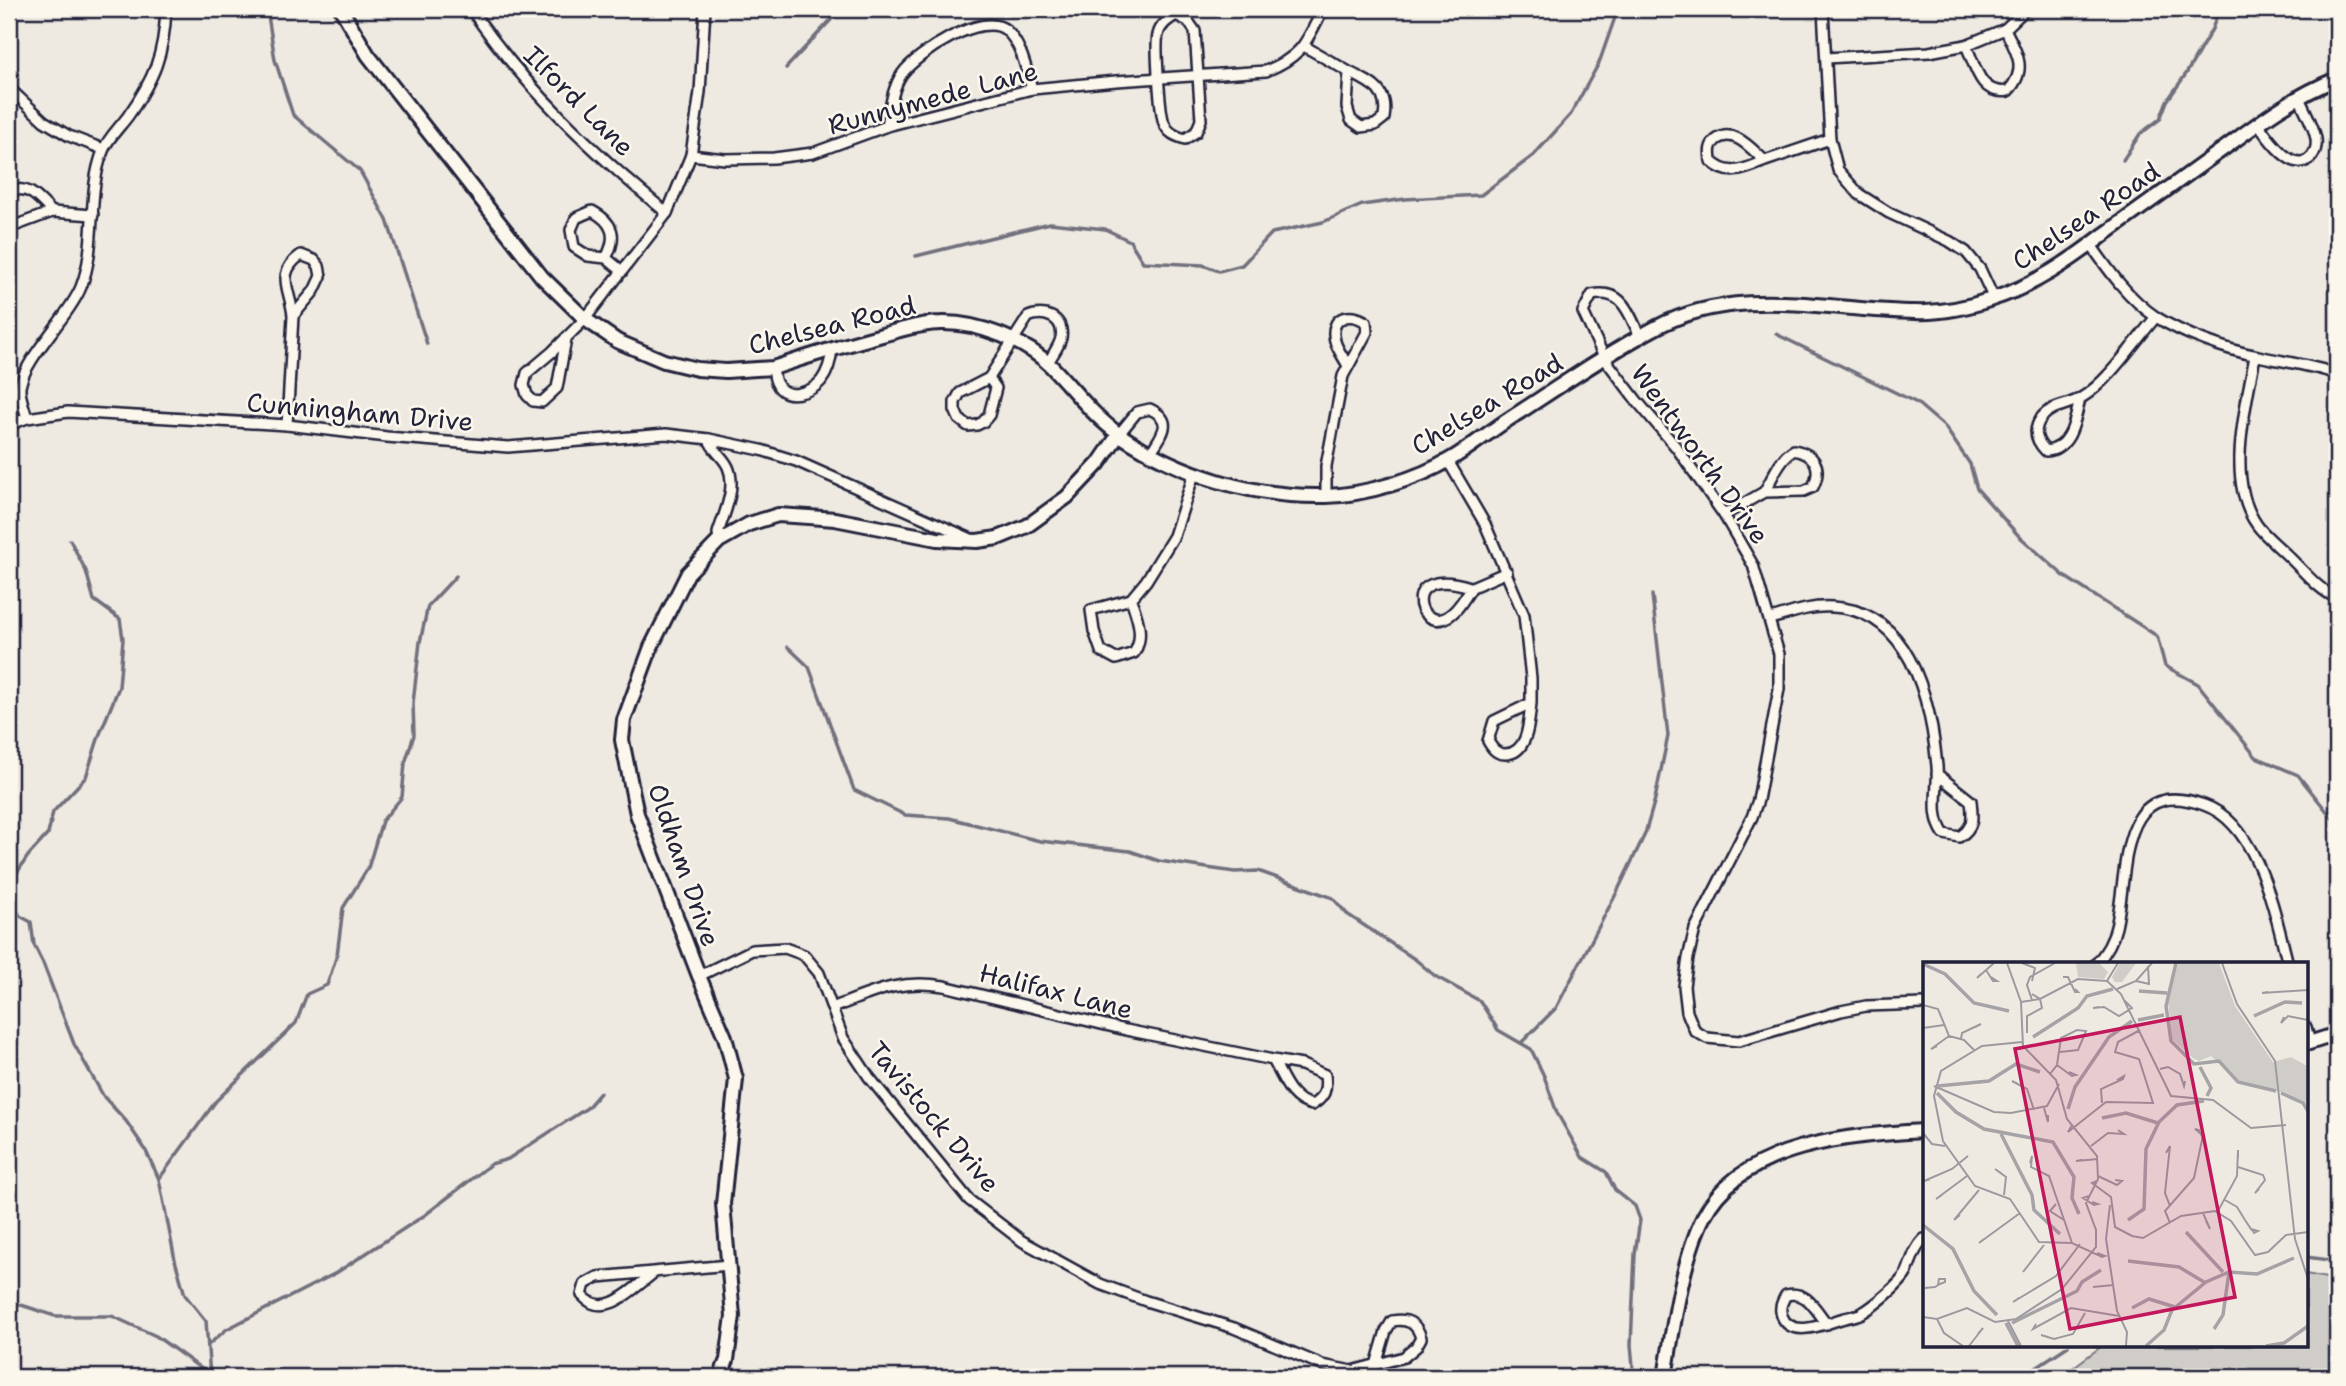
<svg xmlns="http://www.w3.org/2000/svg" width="2346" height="1386" font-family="'Shantell Sans',sans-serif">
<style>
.green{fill:#d0cdc9;stroke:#797882;stroke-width:2}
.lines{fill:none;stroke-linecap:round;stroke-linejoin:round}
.stream{stroke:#716f7c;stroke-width:3.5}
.street-casing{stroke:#22223b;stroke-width:14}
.secondary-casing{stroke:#22223b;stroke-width:18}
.street{stroke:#fbf7ec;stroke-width:9}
.secondary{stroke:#fbf7ec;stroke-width:12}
.labels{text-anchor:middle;stroke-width:5;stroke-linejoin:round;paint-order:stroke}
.street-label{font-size:26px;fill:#22223b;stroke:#fbf7ec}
.inset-river{fill:none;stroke:#a6a3a7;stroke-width:3.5}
.inset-road{fill:none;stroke:#9c9a9f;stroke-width:2}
.view{fill:#c2185b;fill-opacity:0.15;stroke:#c2185b;stroke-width:3.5}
.inset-edge{fill:none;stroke:#22223b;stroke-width:3.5}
</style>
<rect width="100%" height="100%" fill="#eeeae2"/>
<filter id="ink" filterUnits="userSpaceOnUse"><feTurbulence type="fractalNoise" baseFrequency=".0143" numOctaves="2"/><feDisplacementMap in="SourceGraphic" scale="14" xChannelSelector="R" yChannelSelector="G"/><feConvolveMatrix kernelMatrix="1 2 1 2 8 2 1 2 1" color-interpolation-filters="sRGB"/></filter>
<g filter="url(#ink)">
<polygon class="green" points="2306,1274 2337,1280 2337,1377 2060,1377 2102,1346 2306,1346"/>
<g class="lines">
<g class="stream">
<polyline points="267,9 275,60 293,115 360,171 387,220 427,344"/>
<polyline points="786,68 841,9"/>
<polyline points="2123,160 2140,134 2160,119 2167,101 2186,74 2212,29 2219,9"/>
<polyline points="916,256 1050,223 1105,229 1130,241 1143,262 1203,265 1219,271 1242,265 1272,233 1323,222 1362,205 1405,199 1481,195 1534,155 1571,114 1599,63 1618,9"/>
<polyline points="1776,334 1917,403 1945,427 1970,464 1977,489 2019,536 2064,576 2157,636 2165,666 2198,684 2256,757 2298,775 2337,824"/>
<polyline points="788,647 809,667 854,790 905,815 949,818 1040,841 1130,851 1159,861 1235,872 1258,871 1333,898 1347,914 1416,960 1435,976 1480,1001 1498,1030 1531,1049 1544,1076 1557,1113 1582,1157 1606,1172 1615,1190 1635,1206 1640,1220 1635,1254 1631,1345 1634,1377"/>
<polyline points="9,885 28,856 48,834 53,812 86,777 99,736 119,687 123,639 120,619 94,600 86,571 70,540"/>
<polyline points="9,896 20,916 31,922 34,945 43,963 74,1044 104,1097 126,1121 145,1149 159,1179 175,1260 185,1295 206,1321 210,1377"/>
<polyline points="1521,1043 1556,1008 1616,894 1645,834 1655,799 1668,736 1652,595"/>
<polyline points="159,1179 216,1101 296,1023 307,994 327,985 337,955 343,908 368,868 382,821 402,797 405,763 414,735 413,703 420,642 428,606 456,576"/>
<polyline points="2306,1257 2337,1261"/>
<polyline points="9,1301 55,1316 112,1316 156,1336 210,1375"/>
<polyline points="208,1345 227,1329 336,1273 425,1215 491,1164 508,1159 587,1108 600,1093"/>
<polyline points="2021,1377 2068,1346"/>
</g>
<defs>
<g id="street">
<path d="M471,9C524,87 594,153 667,213"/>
<polyline points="1823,9 1830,139 1838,170 1859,194 1889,213 1949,241 1966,252 1980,269 1994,299"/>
<path d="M1176,15L1188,21L1195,31L1201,120L1196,132L1185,139C1175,136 1168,133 1164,123C1160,113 1155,45 1158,35C1160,25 1168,20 1176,15Z"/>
<path d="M1966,45C1975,65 1980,96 2008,91C2029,69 2016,51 2005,29"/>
<path d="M1304,46L1349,72L1347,107L1351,120L1361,127L1375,125L1384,118C1389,90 1371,83 1349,72"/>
<polyline points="1826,58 1929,52 1966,45 2005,29 2026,9"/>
<polyline points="9,88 44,121 69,136 103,149"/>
<path d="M2258,124C2266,135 2291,173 2309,159C2315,155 2317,146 2316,139C2314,125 2304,110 2299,97"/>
<path d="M887,126C890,110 892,88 902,74C916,54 983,10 1006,30C1022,45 1026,69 1032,89"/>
<path d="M691,155L725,159L774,158L813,153L887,126L1032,89L1116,81L1266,71C1303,56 1306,42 1323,9"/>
<path d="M1765,161C1745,169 1728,178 1711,161C1710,152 1709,146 1716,140C1734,126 1753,151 1765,161L1830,139"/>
<path d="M9,192C28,183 39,199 52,212"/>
<polyline points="9,225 17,225 52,212 93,215"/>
<path d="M2091,245C2109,271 2129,299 2156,317C2183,334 2226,350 2258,356C2285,362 2311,365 2337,374"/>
<path d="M606,258C618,236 613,222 592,211L576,218L571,230L574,247L588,256L606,258L622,271"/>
<path d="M1641,338C1628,313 1624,289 1592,295L1583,312L1605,359L1637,401L1676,447L1724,515L1753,565L1779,654V689L1758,800L1752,817L1695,929L1688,958L1684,986L1687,1012L1695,1031L1707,1038L1739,1041L1841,1011L1866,1006L1924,1004"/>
<polyline points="566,339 557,388 542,402 533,401 527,395 524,385 527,373 552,352 585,319 667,213 691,155 700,92 705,9"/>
<path d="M2255,356C2246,407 2225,480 2257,525C2265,536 2278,546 2288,556C2304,571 2317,589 2337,598"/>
<path d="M773,368C774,373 774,380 777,384C785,401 811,393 821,381C828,372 831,360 832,349"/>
<path d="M989,378L996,388L989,415L983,422L977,425L968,426L959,419L955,410V402L960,393L989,378L1028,317C1043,310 1065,317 1061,338C1059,347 1052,355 1048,363"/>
<path d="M2080,399C2075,419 2072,449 2046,451C2036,441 2032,430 2042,417C2052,405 2068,406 2081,398C2108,382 2135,341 2156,317"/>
<path d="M27,418C25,409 19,396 20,387C25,357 69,317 81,287C98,244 86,194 103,151C107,139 120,127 128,116C154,79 164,55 166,9"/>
<polyline points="9,425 27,418 68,412 287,425 387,437 508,447 666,434 709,439 761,450 796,461 969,538"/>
<path d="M287,425L293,316L314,291L321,276L319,266L314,260L301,255C274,274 291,290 293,316"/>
<path d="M1119,434L1137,412L1150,409C1175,421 1162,434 1151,452"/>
<path d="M709,439C712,450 723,456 728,467C737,487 724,514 718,533L719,541"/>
<path d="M1448,461L1485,524L1524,615L1531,678V703L1494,721L1488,741C1492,748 1496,754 1505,754C1529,754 1529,719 1531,703"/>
<path d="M1326,496V466L1343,376L1367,332L1366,322C1349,311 1329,317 1335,341C1337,349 1344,358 1348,366"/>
<path d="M1724,515L1764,492L1804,491L1813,487C1823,466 1814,454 1794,450C1779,458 1773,478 1764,492"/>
<path d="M1472,587C1465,597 1458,611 1447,617C1417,633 1398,564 1470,587H1472L1507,572"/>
<path d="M1131,599C1137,617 1145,636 1134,653L1116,659L1101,651L1094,631L1091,610L1131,599L1146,581L1174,536L1194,474"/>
<path d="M1771,619C1791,613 1812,605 1833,607C1912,611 1931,703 1937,766C1939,789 1930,814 1944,834L1959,837C1974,828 1973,818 1971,801L1937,774"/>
<path d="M2096,964C2105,954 2113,941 2116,927C2129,872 2116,774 2204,805C2259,824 2275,915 2288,964"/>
<path d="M699,976L752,950L785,948L804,955L819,973L843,1038L869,1077L969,1200L1022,1241L1100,1284L1146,1301L1234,1328L1322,1365L1352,1371L1404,1357L1416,1347L1421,1338C1417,1323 1407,1318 1392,1321L1386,1331L1376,1365"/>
<path d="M832,1008C874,992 898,979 944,986L1126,1030L1273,1060C1284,1079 1290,1100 1312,1105C1325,1097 1327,1090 1325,1075L1302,1065L1273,1060"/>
<polyline points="2306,1027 2310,1043"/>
<path d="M655,1272C635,1286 605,1322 582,1295L585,1284L598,1277L729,1265"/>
<path d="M1827,1324C1815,1309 1807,1290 1786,1295C1782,1302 1779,1308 1782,1316C1791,1339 1825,1324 1841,1319C1848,1317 1856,1316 1862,1313C1874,1306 1901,1284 1907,1272C1912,1260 1914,1249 1924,1239"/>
</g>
<g id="secondary">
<path d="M341,9L368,55L542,277L585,319L617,341L664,361L697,369L726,371L773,368C809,356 845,345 882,335C901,330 921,323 941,323C978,322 1026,341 1052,367C1074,390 1094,417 1120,435C1180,475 1254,498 1326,496C1365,495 1418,479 1451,459C1471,447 1489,432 1509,419C1557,388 1606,354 1657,327C1738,284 1828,311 1915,312C1940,313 1969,307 1992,299C2034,286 2071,260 2105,234C2145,205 2186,176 2226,147C2261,121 2296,95 2337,79"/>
<polyline points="2306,1044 2337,1034"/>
<polyline points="720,1377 727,1360 733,1316 723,1204 736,1079 725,1037 699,976 637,814 622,740 624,720 651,647 688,573 719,541 749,524 778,515 809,517 835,519 937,539 977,541 998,538 1027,526 1067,497 1099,463 1119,434"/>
<path d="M1665,1377C1673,1329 1682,1259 1704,1216C1742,1143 1851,1135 1924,1131"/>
</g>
</defs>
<use href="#street" class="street-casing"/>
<use href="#secondary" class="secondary-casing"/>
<use href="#street" class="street"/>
<use href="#secondary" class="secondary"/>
</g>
</g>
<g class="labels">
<g class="street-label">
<text transform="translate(933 98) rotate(-15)" y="9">Runnymede Lane</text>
<text transform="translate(579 101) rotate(45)" y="9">Ilford Lane</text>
<text transform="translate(2086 216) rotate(-34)" y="9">Chelsea Road</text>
<text transform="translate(832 325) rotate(-14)" y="9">Chelsea Road</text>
<text transform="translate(1487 404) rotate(-31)" y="9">Chelsea Road</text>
<text transform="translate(360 412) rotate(5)" y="9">Cunningham Drive</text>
<text transform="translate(1700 454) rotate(54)" y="9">Wentworth Drive</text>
<text transform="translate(684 865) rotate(71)" y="9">Oldham Drive</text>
<text transform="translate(1056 991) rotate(14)" y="9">Halifax Lane</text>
<text transform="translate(934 1117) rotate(50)" y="9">Tavistock Drive</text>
</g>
</g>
<g transform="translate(1923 962)">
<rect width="385" height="385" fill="#eeeae2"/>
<path d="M153,1H176L185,10L181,17L155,15ZM197,1H213L199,20H192L189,15ZM255,1H296L312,44L350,100L368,95L384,104L385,143L365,132L314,118L288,94L276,99L270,96L249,77L245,39Z" fill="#d0cdc9"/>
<path class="inset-river" d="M253,1L243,44L248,79L271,102L296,99L315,120L353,129M0,2L22,12L51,41L86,49M216,29L244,31M331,54L362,40L379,41M215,58L241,53M110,75L155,46L164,34L190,27M277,105L288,126L284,134M15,124L66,119L93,102L117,110M14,131L33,150L61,167L130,180L151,215L149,236L156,252M358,131L380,141L385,149M145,147L152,125L186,75L209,59M179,156L203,151L235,161M78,172L109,233L111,248L137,272M205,258L221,247L223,187L236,160L254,143L281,139M0,263L30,287L51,329L74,353M263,270L300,310M205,299L256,305L281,320M209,346L226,337L252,345M83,361L95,384M89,361L154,329L159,320L178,308M291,367L300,353L306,310M223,384L241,368L249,348L283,320L306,310L334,312L371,296M343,384L361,381L385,364"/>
<path class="inset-road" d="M99,1L112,6L109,19M299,1L314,42L352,99L372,277L385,317M63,8L70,19H74L68,15M58,12L54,16L71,1M140,15H145L152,30H155L152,27M184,19L195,1M213,19L226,22L225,4M194,27L213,19L229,1M345,30L339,31L385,28M109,38L104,23L107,15L132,1M98,40L117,37L155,17L184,19L198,32L248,134L290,138L328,166L363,163M0,43L15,47L26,74L41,78L51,88M176,45L170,46L181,45L196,54L209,46L202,39M361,55L358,61L365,54L385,58M0,66L21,63M104,71V54L119,46L117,37L109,32M38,77L39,71L58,62L52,65M99,80L59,84L18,109L11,134L20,179L52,224L87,237L116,280L149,281L179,295L182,294L174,291M14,84L8,87L26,74M134,103L149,114L153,113L146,110M237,107L245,105L257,112L261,124L262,119M127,112L134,103L138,76L154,68L163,69L155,88L137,90M95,122L89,119L104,127L111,148M11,124L71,150L88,151L124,144L136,122M179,141L178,127L200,117L201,114L194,118M121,146L125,160V153M149,163L145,170L183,140L230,141L216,97L192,90L195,80L217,68M0,171L9,182L22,184M168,184L185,171L201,172L195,168M243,191L247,184L242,231L247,244M159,198L153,199L175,197M107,201L109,194L108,205L126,214L149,281M315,205L340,213L342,218L332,231L336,227M78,211L72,207L83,215L81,233M175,214L194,223L199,219L192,218M8,217L1,219L29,207L45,194L40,198M174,219L169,221L188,235L192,265L209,274L220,276L258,254L292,249L308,259L332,293L345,290L363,273L385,270M19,233L13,237L44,214M166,234L160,236L171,243L175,242L169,240M302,238L314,245L322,258L328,267L330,269L331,271L335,269L328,267M133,242L127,249L141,258M187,243L183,277L194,349L204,370L203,384M295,249L314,214L315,188V196M280,251L287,267L283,259M37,253L31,258L56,228M247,261L242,249L271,216L279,178V174L277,171L276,168L272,167L277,171M61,277L56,281L97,251M0,310V338M100,310L121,283M177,325H170L191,323M2,326L12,325L17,322L22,320V317H16L15,323M96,336L90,340L133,314L157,282M0,355L14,357L44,346L72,360L93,357L139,327L173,285V268L163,241L175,217L174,194L144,157L133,118L100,84L98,40L84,1M14,357L21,371L40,384M85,359L98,384M113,362L110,367L148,346L196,354M125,375L118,373L131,377L150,372L162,351M46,384L60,366L55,372"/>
<path class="view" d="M257,55L312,335L147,367L92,87Z"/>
<rect width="385" height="385" class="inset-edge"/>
</g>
<rect width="2346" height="1386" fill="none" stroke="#fbf7ec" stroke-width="35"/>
<rect x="18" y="18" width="2311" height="1351" fill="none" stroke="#22223b" stroke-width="2.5" filter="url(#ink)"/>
</svg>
